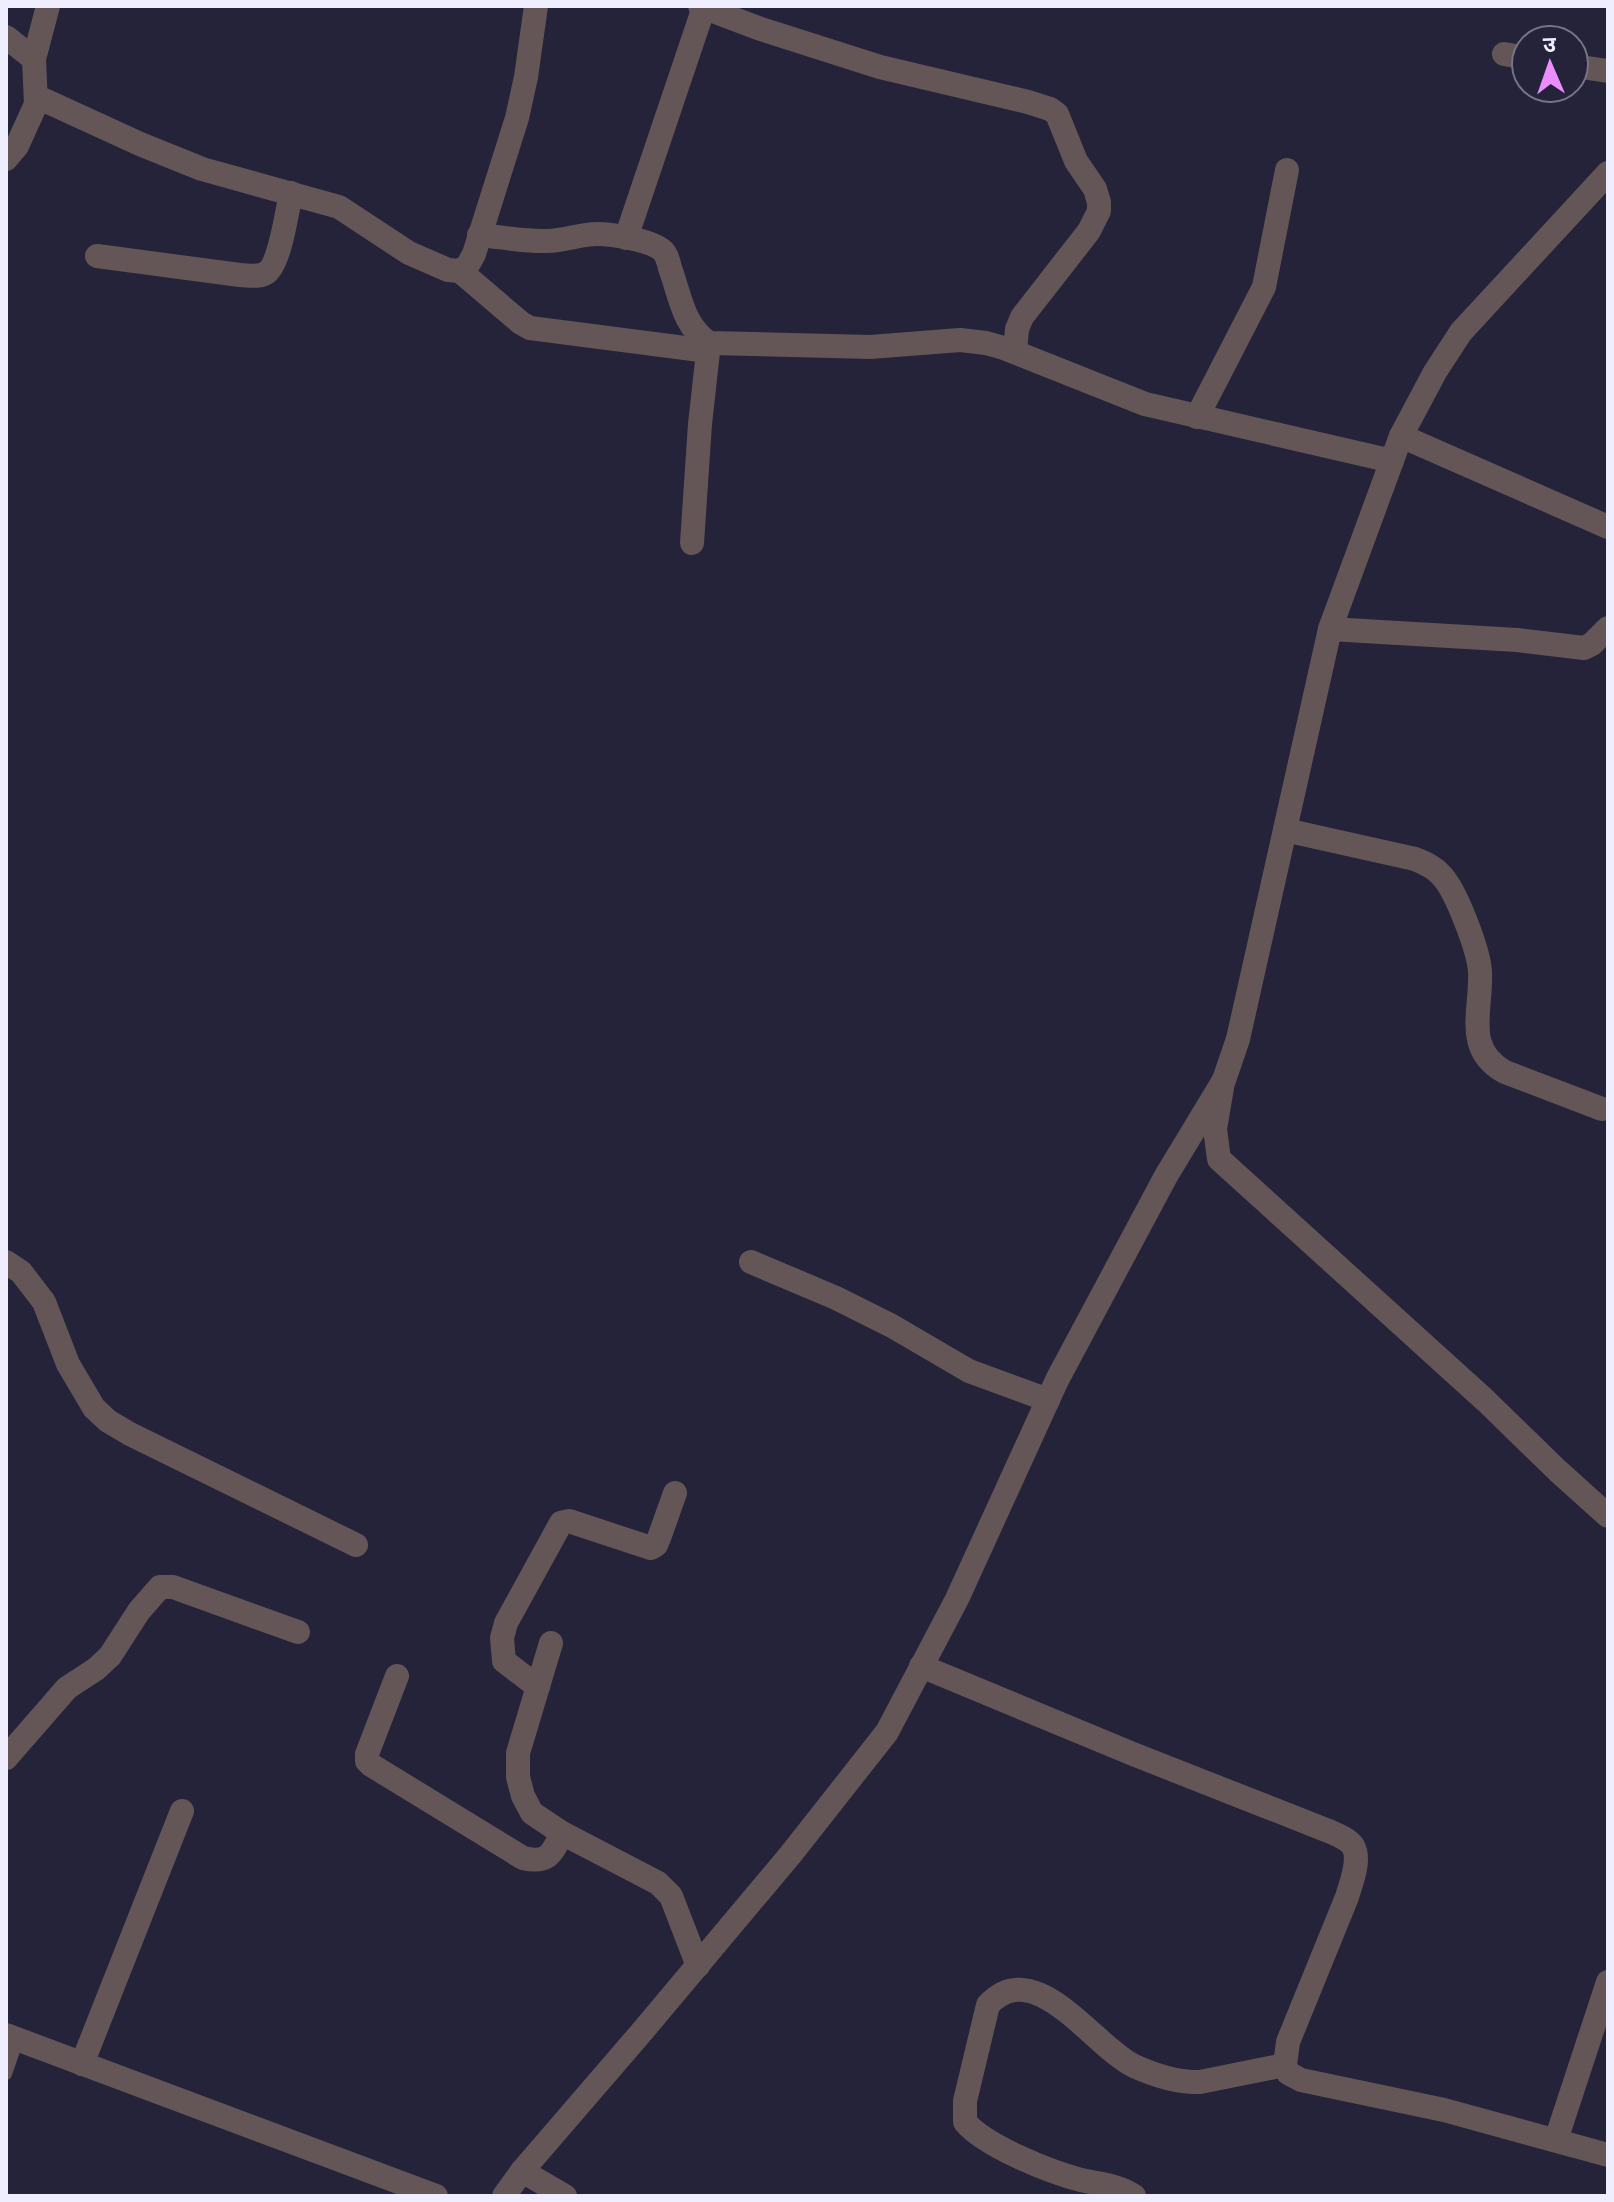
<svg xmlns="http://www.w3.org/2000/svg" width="1614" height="2202" font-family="Lato,'Noto Sans Devanagari',sans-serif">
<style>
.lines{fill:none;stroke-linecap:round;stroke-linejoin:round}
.service{stroke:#645657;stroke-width:12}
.minor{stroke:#645657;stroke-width:24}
.tertiary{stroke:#645657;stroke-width:24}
</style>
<rect width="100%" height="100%" fill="#24233a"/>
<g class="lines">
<polyline class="service" points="6,2074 18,2039"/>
<g class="minor">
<polyline points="700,6 758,28 880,67 1028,102 1050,109 1057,114 1076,161 1095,189 1099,202 1099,211 1089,231 1022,317 1017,329 1015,352"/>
<polyline points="6,37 34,59"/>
<polyline points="1504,54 1526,58"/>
<polyline points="1574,66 1608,71"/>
<polyline points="36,104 34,59 48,6"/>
<polyline points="6,159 17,146 36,104 44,100 140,144 202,169 339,207 409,253 448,270 460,271 468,265 474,254 517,118 526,77 536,6"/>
<path d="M479,235C502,237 525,242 548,241C564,241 580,234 597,234C611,234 652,240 663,251C666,254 669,263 670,268C680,295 683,326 709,343L870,347L960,340L986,343L1004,348L1145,404L1392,461"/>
<polyline points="626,238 704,7"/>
<path d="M97,256L240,275C248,275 258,278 266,273C280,264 287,211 291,193"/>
<polyline points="460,271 521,323 530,328 708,351"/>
<polyline points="1197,417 1264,287 1287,170"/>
<polyline points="1401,436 1608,527"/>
<polyline points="692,543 700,424 709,343"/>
<polyline points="1330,629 1517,640 1584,648 1592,644 1608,628"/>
<path d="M1285,830L1415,859C1425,863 1434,867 1441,875C1456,890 1479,951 1480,972C1482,1010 1463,1049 1505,1072L1602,1109"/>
<polyline points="1223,1082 1215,1129 1219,1159 1486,1401 1558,1471 1608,1516"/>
<polyline points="6,1262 21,1272 44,1302 68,1364 94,1408 108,1421 130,1434 356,1545"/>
<polyline points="751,1262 836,1298 892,1326 969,1371 1048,1400"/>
<polyline points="551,1643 518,1753 518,1777 523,1796 532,1813 562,1833 658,1883 671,1896 698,1966"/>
<path d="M921,1666L1133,1754L1331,1832C1338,1835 1348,1839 1353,1846C1361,1860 1351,1883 1347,1897L1288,2042L1285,2065L1288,2073L1301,2080L1444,2110L1608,2155"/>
<path d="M397,1676L367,1754V1761L371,1765L523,1858C548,1864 552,1854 562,1833"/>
<polyline points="538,1687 504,1661 502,1638 506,1623 561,1523 569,1521 575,1523 651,1548 656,1545 659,1538 675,1493"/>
<polyline points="6,1758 67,1688 96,1669 110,1656 139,1611 160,1587 173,1587 298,1632"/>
<polyline points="6,2035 436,2196"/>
<polyline points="82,2064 182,1811"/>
<polyline points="1556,2140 1608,1982"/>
<polyline points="522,2171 565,2196"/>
<path d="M1134,2196C1119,2185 1098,2184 1081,2180C1050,2172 985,2146 965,2122V2101L988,2005C1035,1954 1093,2046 1134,2066C1154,2075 1178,2083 1200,2082L1285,2065"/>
</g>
<polyline class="tertiary" points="504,2196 522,2171 640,2034 791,1854 887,1732 957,1599 1057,1380 1166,1176 1224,1080 1238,1039 1330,629 1401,436 1435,372 1461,332 1608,173"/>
</g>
<rect width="1614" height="2202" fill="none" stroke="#eeeefe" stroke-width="16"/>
<g transform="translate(1550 64) rotate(358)"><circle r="38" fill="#24233a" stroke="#757488" stroke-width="2"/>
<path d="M0-6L14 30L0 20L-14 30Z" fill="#eb8dfc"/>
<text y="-12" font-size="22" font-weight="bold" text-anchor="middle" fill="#eeeefe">उ</text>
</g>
</svg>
